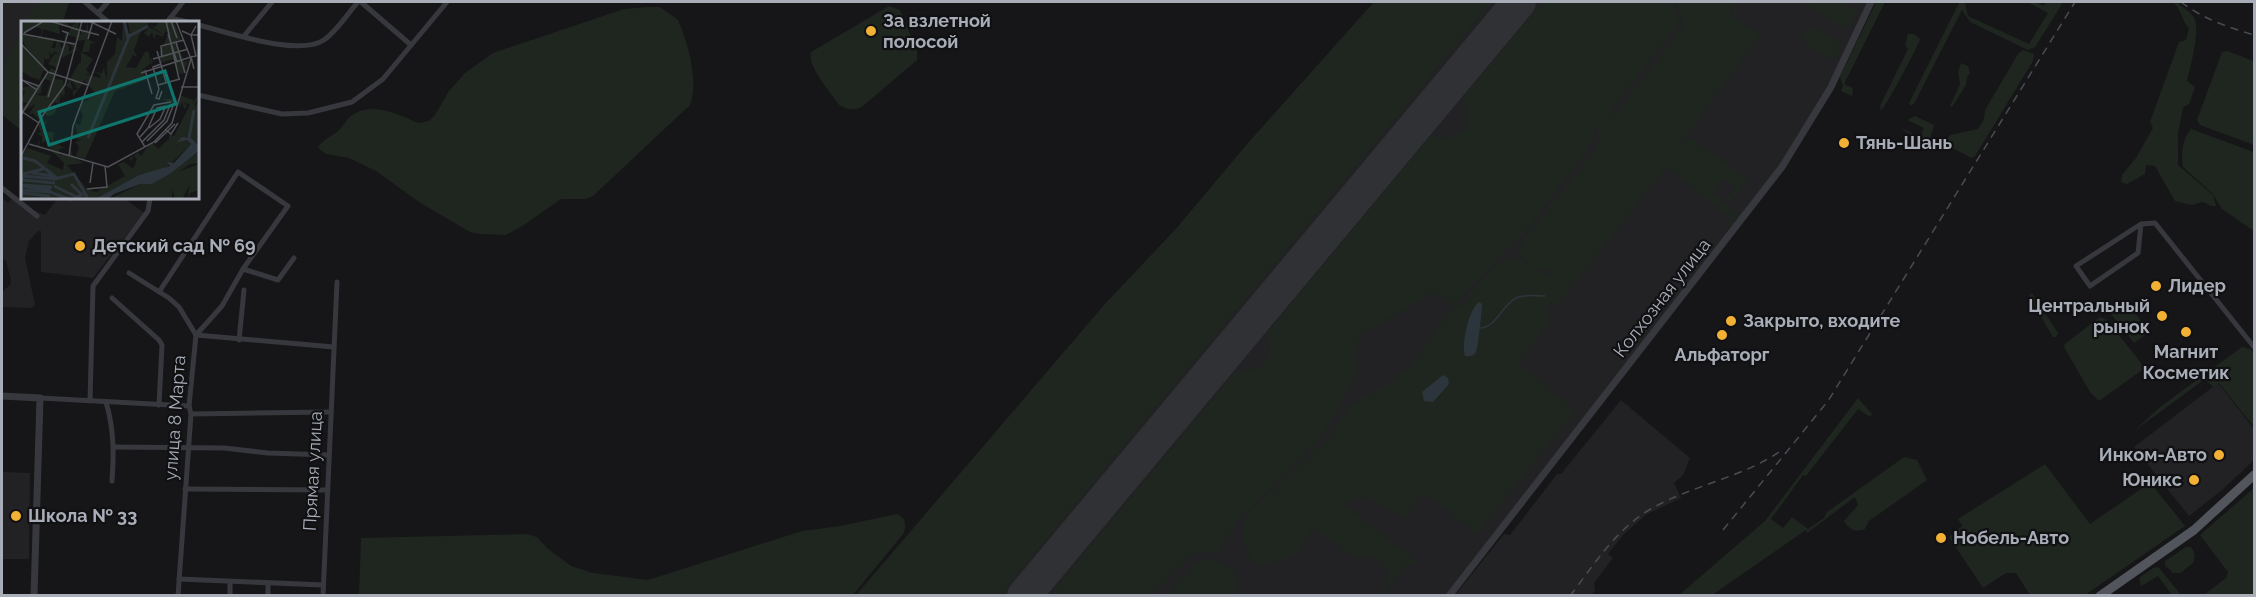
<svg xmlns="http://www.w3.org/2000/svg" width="2256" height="597" font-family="Raleway,sans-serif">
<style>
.built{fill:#222225}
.green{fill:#1e261f}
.water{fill:#2c353c}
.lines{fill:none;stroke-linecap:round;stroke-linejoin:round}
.stream{stroke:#2c353c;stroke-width:1.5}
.runway{stroke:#303135;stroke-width:34}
.minor{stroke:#37383d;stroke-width:5}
.tertiary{stroke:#37383d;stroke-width:7}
.primary{stroke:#53555c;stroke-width:9}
.rail{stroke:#4a4c52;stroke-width:1.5;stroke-dasharray:8 6;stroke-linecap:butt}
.poi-dot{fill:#f2b134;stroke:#111113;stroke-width:2}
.labels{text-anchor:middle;stroke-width:4.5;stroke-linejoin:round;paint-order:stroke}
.poi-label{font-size:18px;font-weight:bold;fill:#a8adb8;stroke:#111113;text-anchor:start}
.street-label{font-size:18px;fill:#a8adb8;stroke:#111113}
.inset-river{fill:none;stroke:#2c353c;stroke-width:3}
.inset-road{fill:none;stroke:#505258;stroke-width:1.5}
.view{fill:#0f766e;fill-opacity:0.15;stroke:#0f766e;stroke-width:3}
.inset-edge{fill:none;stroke:#a8adb8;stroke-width:3}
</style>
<rect width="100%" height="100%" fill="#161618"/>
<g class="built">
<polygon points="2,2 39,2 28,22 22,22 22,33 2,73"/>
<polygon points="1374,2 1869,2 1830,85 1776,171 1446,595 856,596 1105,304 1175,230 1248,143"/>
<polygon points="15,195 35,211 45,215 58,198 124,198 144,213 93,278 41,272 41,231 38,231 29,241 25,258 35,305 31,308 2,307 2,292 10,285 11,280 6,261 2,258 2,198 8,203"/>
<polygon points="2218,383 2254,429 2254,460 2222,490 2189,516 2134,447"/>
<polygon points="1621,400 1690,458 1683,475 1674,483 1681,498 1647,514 1624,534 1608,554 1613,558 1594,583 1595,591 1591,595 1455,595 1504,534 1510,535 1554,478 1557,474 1561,474"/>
<polygon points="2,472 30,473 29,559 2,559"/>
</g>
<g class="green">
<polygon points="37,2 69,2 63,22 26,22"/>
<polygon points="1374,2 1492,2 1000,595 856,595 1105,304 1175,230 1248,143"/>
<path d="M1542,2H1674L1679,24L1607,115L1618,110L1683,27L1677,2H1736L1729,13L1760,34L1676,152L1689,137L1748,179L1730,203L1727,200L1736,188L1723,179L1712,193L1738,215L1730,228L1728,225L1732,219L1666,167L1557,306L1550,301L1548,306L1549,323L1518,363L1576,411L1477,534L1424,493L1404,518C1392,509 1380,504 1366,497L1343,504L1416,561L1412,566L1407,563L1382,596L1378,595L1390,578L1388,568L1380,560L1372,557L1356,558L1312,527L1302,549L1288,558L1267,565L1253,562C1242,545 1239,532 1249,513L1331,435L1351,404L1391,382L1408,369L1450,311C1476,303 1487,253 1518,260C1529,262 1540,272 1551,276L1552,271C1540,270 1528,265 1520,256L1521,242L1597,148L1599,134L1598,125L1587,150L1529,227L1452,307C1448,297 1441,295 1431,294L1365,332C1350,350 1357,351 1358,370L1330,423L1316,443L1236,523L1220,552L1216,554L1199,550L1190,556L1151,595L1049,596L1236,371C1259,373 1279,360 1266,334L1431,135C1457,146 1480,120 1462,99Z"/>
<polygon points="1803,2 1839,2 1857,11 1851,25 1840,27"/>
<polygon points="1876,2 1885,2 1844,84 1853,88 1852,96 1841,91 1843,86 1840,77"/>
<polygon points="1957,2 1965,2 1968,16 2029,44 2048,13 2027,2 2036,2 2044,6 2046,2 2059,2 2062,4 2035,47 2028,50 1970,22 1962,10 1915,102 1911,106 1909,103 1959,3"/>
<path d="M2173,2H2177C2182,7 2191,12 2194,18C2201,29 2190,68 2187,81L2195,87L2189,104L2183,107L2178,134V165L2213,195L2216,206H2211L2203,202L2191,205L2175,201L2155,166L2146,165L2145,174L2127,184L2121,182L2122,175L2136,158L2153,128L2150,122L2179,42L2186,40L2189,28C2181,20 2182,10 2173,2Z"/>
<path d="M889,6L900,10L917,51V60L863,106C854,111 849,110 839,105C831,93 807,66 811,52Z"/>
<path d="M648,7H660L678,20C688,42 699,82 690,105L593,196L585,199H561L524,225L506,235L481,234L470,232L419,202L376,171L349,158L326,154L318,148C322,139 332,137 339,130C344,126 346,119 351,116C373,100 398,115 419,123L429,121L435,115L449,91L465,73L493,53L624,9Z"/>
<path d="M1814,27L1839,43L1840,52L1837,57L1829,59L1803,42C1802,34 1806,30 1814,27Z"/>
<polygon points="22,30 22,131 2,115 2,71"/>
<path d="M1908,34H1914L1920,39C1920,43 1885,108 1881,111L1880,106L1908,49L1905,45Z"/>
<polygon points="2023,50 2034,54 2033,61 1975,156 1972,158 1946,145 1945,142 1950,135 1978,129 1984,119 1985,110 2018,54"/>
<polygon points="2227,51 2254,61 2254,145 2200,125 2197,120 2222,52"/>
<polygon points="1961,63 1968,66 1970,73 1967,77 1966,85 1952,107 1950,106 1960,84 1958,72"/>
<polygon points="1915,116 1934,125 1930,139 1922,140 1904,131 1903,129 1920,137 1924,128 1907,120"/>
<path d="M2191,129L2254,152V231L2222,209L2212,193L2183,167C2181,153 2182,139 2191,129Z"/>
<polygon points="2032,293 2058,333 2056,337 2053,337 2029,296"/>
<polygon points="2125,300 2149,332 2134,343 2108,310"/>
<polygon points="2100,317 2107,320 2145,368 2099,401 2090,392 2064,347 2065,344"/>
<polygon points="2242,347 2251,349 2254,354 2254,427 2219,383 2213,387 2205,379 2134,431 2160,407"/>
<path d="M1858,398L1872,414L1870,417L1858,409L1806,476L1803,475L1771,519L1783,528L1792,517L1808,529L1824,518L1827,512L1904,457L1917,460L1927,480L1869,521L1865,529C1856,533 1848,529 1844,521L1858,505L1855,497L1807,533L1806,530L1712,595H1679L1765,521Z"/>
<polygon points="2045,464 2090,524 2147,485 2153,486 2185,526 2085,595 2030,595 2016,573 2006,573 1983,588 1949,537 1962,526 1958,519"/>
<polygon points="2254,488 2254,594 2204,595 2226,578 2228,572 2200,535"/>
<path d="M897,514C906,518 906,524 904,533L853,595H359L361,538L526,534L537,537L547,548L571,566L593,573L648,580L802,531L840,526Z"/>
<path d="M2186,547H2191C2195,553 2196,557 2193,563L2180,573H2173L2165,565V561Z"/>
<polygon points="1205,558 1218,561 1235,571 1237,583 1236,595 1165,595 1196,563"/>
<polygon points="2158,567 2160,569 2181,595 2172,595 2158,576 2141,586 2139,578 2153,568"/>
</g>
<g class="water">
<path d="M1479,302L1482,304C1482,311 1478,351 1475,354C1471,357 1469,356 1465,356C1461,344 1469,309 1479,302Z"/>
<polygon points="1443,375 1448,378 1449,384 1433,402 1424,401 1422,392"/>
</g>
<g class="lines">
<path class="stream" d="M1480,328C1497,327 1501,306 1516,298C1525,294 1535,296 1545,296"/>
<polyline class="runway" points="1024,596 1519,2"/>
<g class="minor">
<polyline points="85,2 108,22"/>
<polyline points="361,2 411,45"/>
<polyline points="98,13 108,2"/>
<polyline points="170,18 188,22"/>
<polyline points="167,22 183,2"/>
<path d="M198,25C228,32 298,57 324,40C337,31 348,13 358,2"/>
<polyline points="244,36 272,2"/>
<polyline points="198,95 282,114 308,113 352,102 383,79 447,2"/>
<polyline points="2,188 37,216"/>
<polyline points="2141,224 2138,253 2090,286 2076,266 2141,224 2155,223 2254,347"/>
<polyline points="243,269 278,280 294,258"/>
<polyline points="129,273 169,298 179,307 196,335 189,406 191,414 178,596"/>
<polyline points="159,292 238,172 288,206 243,269 222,306 196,335"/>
<polyline points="112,298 159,340 162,345 159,405"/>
<polyline points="196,335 334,347"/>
<polyline points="239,340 244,290"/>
<polyline points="40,398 189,406"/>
<polyline points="90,401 93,286 148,211 150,198"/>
<path d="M106,402C114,429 114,453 112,481"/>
<polyline points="191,414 331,412"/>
<polyline points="114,447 224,448 268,453 329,455"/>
<polyline points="185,489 328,490"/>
<polyline points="179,579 323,585"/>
<polyline points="268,583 268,596"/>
<polyline points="230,596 230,582"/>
<polyline points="323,596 337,282"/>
</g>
<g class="tertiary">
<polyline points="2,396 40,398 34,596"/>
<polyline points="1449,596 1782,167 1831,87 1871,2"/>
</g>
<polyline class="primary" points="2100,596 2194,530 2254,475"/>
<g class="rail">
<path d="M2181,2C2203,19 2228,27 2254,35"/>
<polyline points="1723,530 1828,401 2075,2"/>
<path d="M1570,596C1596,562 1618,526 1656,506C1695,485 1749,475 1783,449"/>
</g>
</g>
<g class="poi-dot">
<circle cx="871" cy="31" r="6"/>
<circle cx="1844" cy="143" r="6"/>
<circle cx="80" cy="246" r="6"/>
<circle cx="2156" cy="286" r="6"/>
<circle cx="2162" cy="316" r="6"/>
<circle cx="1731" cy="321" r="6"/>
<circle cx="2186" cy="332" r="6"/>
<circle cx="1722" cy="335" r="6"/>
<circle cx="2219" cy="455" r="6"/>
<circle cx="2194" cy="480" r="6"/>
<circle cx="16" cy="516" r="6"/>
<circle cx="1941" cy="538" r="6"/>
</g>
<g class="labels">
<g class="poi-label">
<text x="883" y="27">За взлетной<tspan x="883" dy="21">полосой</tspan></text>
<text x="1856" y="149">Тянь-Шань</text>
<text x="92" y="252">Детский сад № 69</text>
<text x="2168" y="292">Лидер</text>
<text x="2150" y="312" text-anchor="end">Центральный<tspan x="2150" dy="21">рынок</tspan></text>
<text x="1743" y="327">Закрыто, входите</text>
<text x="2186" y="358" text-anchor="middle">Магнит<tspan x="2186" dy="21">Косметик</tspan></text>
<text x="1722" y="361" text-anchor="middle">Альфаторг</text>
<text x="2207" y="461" text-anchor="end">Инком-Авто</text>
<text x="2182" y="486" text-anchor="end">Юникс</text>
<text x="28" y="522">Школа № 33</text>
<text x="1953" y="544">Нобель-Авто</text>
</g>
<g class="street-label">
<text transform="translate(1662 298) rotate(-52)" y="6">Колхозная улица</text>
<text transform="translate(175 418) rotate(-86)" y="6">улица 8 Марта</text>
<text transform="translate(313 471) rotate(-87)" y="6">Прямая улица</text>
</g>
</g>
<g transform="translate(21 21)">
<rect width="178" height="178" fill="#161618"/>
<path d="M1,0H39L36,2L41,0L50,5L58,0L57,12L61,14L59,9L60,4L59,9L65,10L67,0V11L71,3L67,18L75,23L70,22L68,31H61L64,19L55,20V16L46,14L43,19L45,10L55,14L48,11L51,6L38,4L39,13L22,8L21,16H18L34,17L30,27H34L36,20L44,22L48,25V31L53,27L45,21L53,22L54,27L55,24L56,29L41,37L43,23L38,22L42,29L36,47L27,43L33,33H38L33,31L30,34L28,30L29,38H23V45L17,41L26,50H22L19,59L10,56L0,50V25L16,40L3,26L0,22L5,27L0,14L9,13L15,17L20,15L21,9L16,6L0,13ZM107,0H126L127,4L109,14ZM139,0H153L160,19L155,21L163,41L168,39L162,53L158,52L152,38L140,42L139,31L147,14L145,9L142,16L135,13L133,18L131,11L128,16L123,12L128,6L143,14L128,4L134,6ZM102,3L107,14L66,119L109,16L120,10L113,29L116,36L112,34L105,46L115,47L124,31H128L129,42L130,36L132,41L122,48L125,59L94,70L64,138L55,135L58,126L54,121L60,119L51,116V113L57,116L54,102L59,104L62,94L59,89L62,80L70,79L63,77L76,74L63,59L62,62L52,76V70L57,68L54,66L60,63L55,65L49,58L52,69L45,65L58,42H60V31L72,38L65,49L70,53H64L79,57L80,54L73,51L81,52L99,4L83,47L86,59V41L94,33L96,16L101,20ZM30,47L35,50L34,58L42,59L44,72L41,76L40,72L38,83L34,81L28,85L36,88L32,94L26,95L21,89L18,99L12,92L8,94L14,83L2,90L0,87L7,82L0,81L4,71L0,67L21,63L20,72L15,74L25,75L30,60L23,58ZM178,72L173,87L178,80V125L169,117L162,116L170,123L143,149L118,154L74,178H0V135L7,127L30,135L26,142L42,149L43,142L33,132L16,125L19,117L18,125L22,127L28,128L31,122L30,118L21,122V115L16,113L20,111L17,104L21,97L23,102L27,98L21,110L33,111L32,121L44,127L38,128L39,134L48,133L49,126L52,136L63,142L46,144L66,168L75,171L104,155L97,143L103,141L112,148L116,138L113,135L110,140L108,138L122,128L117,132L120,135L130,121L137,128L148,118V112L153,115L169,84L163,81L166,85L163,88L161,80L159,87L157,79H154L153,85L142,78H158V74L173,79L171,84ZM178,131V142L169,143L157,151L178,143V169L169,172L166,178L169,164L161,178H154L151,167V178L87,179L119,163H131Z" fill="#1e261f"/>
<path d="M161,116L170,117L178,125V130L150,152L131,163H119L93,173L87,178H74L118,154L149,145L146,141L153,142L170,123L166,119L156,121Z" fill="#2c353c"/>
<path class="inset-river" d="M103,0L107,16L127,5M67,117L109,13M168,117L173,89M2,137L14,140L36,157M11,152L33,155M2,153L22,148M34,162L1,159V155L34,158L53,153L66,176M0,164L31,166M33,165L56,176L61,174L50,163M14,167L0,165L30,169M0,169L29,171L51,179M0,172L29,175"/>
<path class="inset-road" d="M29,0L58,9M68,0L95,13M145,0L158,58M150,0L156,17M175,5L170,14H179M59,9L78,14M161,10L170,14L175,35L170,36M3,12L23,0M2,13L54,23M147,13L156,41M67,18L72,0M155,21L164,52M0,23L27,51L67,64M136,30L145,61M141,36L140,25L163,19M132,38L167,28M124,49L131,73M120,52L170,36L173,48M137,64L159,58M160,66H179M138,68L132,46L140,43M138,68L135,77L138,78L141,70M16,69L1,59L18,65M27,76L47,12L41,10M0,90L18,102M0,94L27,51M128,107L139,98L145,85M145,109L150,113L157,102M119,116L127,107L136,87L145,85M126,120L146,100L152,85M121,121L143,99L149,84M134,122L154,103M8,123L87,146L133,121L151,102L170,38L155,0M124,126L116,113L133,84L150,81M0,135L22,94L44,64L61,0M48,135L52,105L91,0M69,162L72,142M66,168L86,166L84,145"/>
<path class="view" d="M144,50L155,83L28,124L18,91Z"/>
<rect width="178" height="178" class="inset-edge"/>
</g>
<rect width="2256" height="597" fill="none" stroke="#a8adb8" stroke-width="6"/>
</svg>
